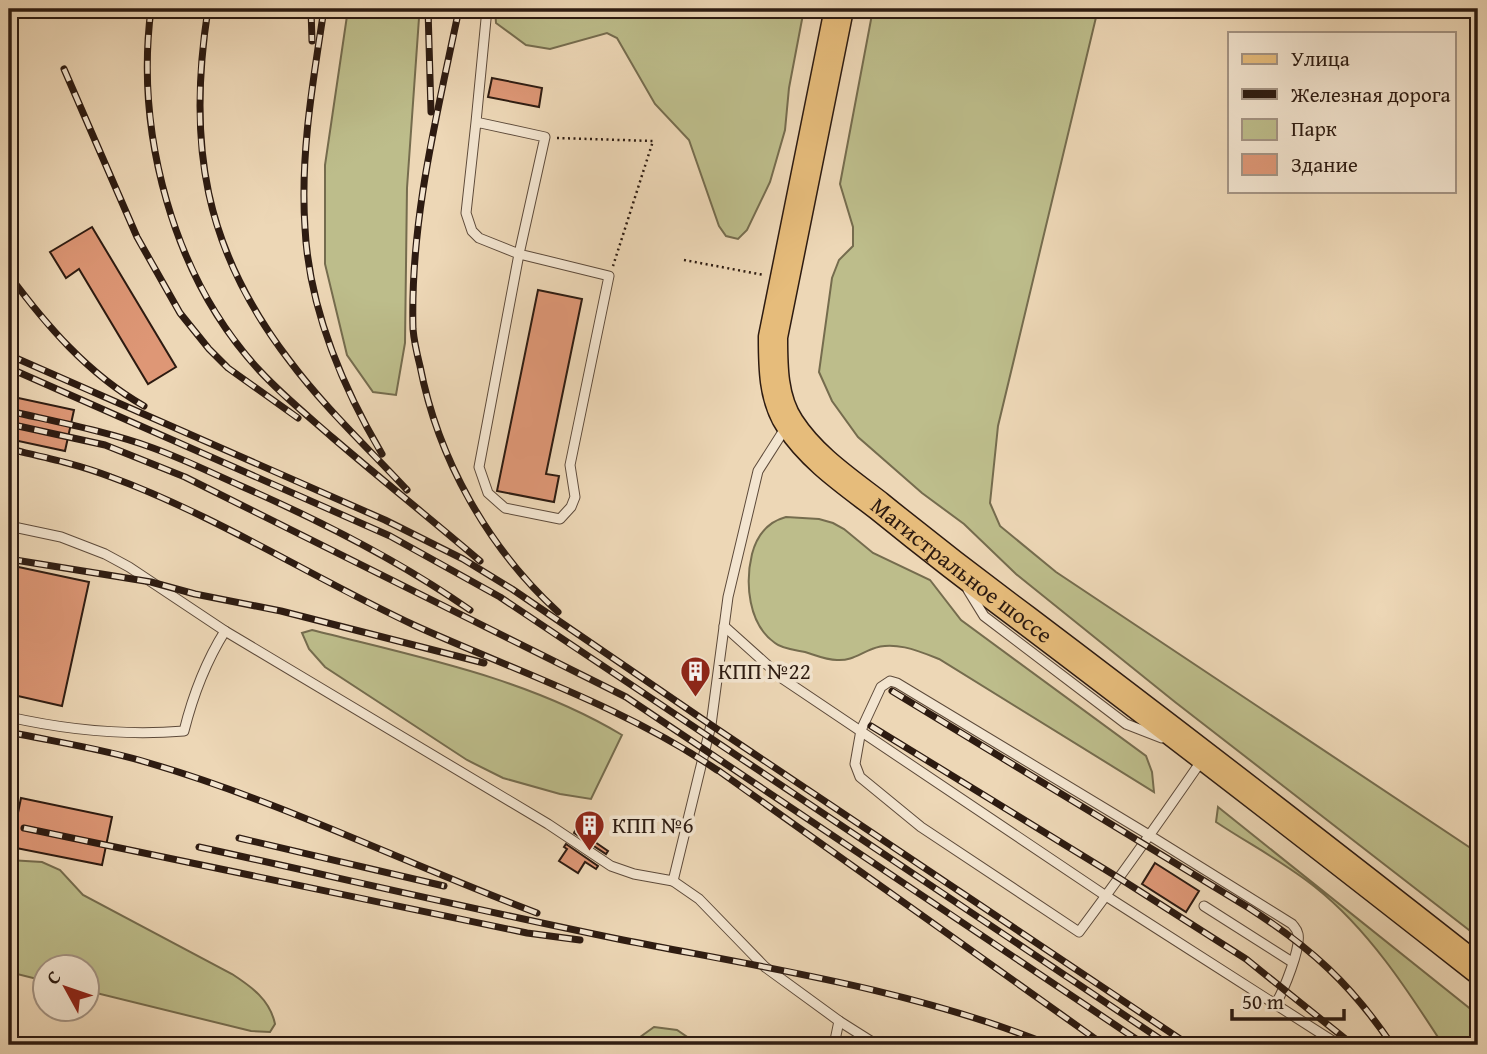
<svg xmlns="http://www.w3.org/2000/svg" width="1487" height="1054" font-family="'Gentium Book Plus',serif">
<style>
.green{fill:#bdbd8b;stroke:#756c4e;stroke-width:2}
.building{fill:#de9776;stroke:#2d1b11;stroke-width:2}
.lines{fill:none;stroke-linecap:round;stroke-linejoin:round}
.service-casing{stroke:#5d4a3a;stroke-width:11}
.primary-casing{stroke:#2d1b11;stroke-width:31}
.path{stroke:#2d1b11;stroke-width:2.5;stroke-dasharray:2 3.5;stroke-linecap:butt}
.service{stroke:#f3e5d0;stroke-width:9}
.primary{stroke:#e6bc7b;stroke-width:28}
.rail-casing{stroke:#2d1b11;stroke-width:7}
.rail{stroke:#f3e5d0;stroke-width:4.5;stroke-dasharray:13;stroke-linecap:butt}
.labels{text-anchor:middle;stroke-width:7;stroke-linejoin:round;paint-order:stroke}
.street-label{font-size:23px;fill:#2d1b11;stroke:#f3e5d0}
.poi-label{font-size:23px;fill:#2d1b11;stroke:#f3e5d0;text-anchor:start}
</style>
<rect width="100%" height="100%" fill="#edd7b6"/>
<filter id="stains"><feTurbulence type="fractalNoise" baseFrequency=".00286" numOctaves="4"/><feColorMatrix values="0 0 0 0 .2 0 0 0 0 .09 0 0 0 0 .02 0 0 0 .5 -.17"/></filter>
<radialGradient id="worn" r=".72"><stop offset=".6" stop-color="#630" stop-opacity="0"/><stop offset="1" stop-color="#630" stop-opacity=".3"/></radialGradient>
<g class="green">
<polygon points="348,9 417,9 419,18 407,188 405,343 396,395 373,392 347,355 325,264 325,165"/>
<polygon points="495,9 804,9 789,88 785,130 770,182 747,230 738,239 726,236 719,226 689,140 655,104 617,38 607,33 550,49 526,45 496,23"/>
<polygon points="873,9 1098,9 998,426 990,503 1000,526 1056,572 1478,853 1478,937 1175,702 1016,574 964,524 922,493 858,437 832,401 819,372 832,278 839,260 853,246 853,227 840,184"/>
<path d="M786,517L819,519L833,523L844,529L873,553L930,580L961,620L1146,756L1152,772L1154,792L939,659C919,651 893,640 872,649C859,654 851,661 837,660C826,660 815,655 805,652C796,650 782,649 775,643C748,624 745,583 752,554C757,535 767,522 786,517Z"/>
<path d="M312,630C418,657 527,678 622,735L591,799L560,794L503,778L467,760L325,667L309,649L302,633Z"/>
<path d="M1218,807L1478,1015V1045H1443C1407,989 1368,929 1315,887C1284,862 1249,844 1216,822Z"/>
<path d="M9,860L42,862L60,870L83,895L232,974C252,987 270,1000 275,1024L270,1032L251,1031L88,991V967H46L45,981L9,972Z"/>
<polygon points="654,1027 677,1030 699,1045 629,1045"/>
</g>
<g class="building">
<polygon points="492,78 542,88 539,107 488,97"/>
<polygon points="92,227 176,367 148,384 79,269 66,278 50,252"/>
<polygon points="538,290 582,299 546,474 559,476 554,502 497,491"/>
<polygon points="9,396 74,410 65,451 9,439"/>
<polygon points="9,565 89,582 62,706 9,694"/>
<polygon points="21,798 112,817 102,865 11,847"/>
<polygon points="576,829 608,851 606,854 574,833"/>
<polygon points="566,844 598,866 596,869 585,862 578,873 559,861 567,849 564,847"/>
<polygon points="1155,863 1199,891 1186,912 1142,884"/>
</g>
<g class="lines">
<defs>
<g id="service">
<polyline points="476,122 466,213 472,231 479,238 519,254 609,276 570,465 575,497 571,507 560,519 505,508 488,493 479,467 519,254 545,137 476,122 487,9"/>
<polyline points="9,526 61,537 105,554 129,567 225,631 548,824 611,866 634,874 673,881 711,725 728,597 758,471 786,427"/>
<polyline points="968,590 984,616 1126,724 1162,738"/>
<polyline points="724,626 783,679 1106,896 1339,1045"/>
<path d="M9,717C67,730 124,736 184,731C193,695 205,663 225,631"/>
<path d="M1202,760C1162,818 1121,876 1079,932L921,827L860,777L855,764L861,730L881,687L890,681L897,683L1149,835L1292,924C1295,928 1297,929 1298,934C1301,948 1284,990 1276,1003"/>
<polyline points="673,881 699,899 765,967 839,1021 877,1045"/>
<polyline points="1204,906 1292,962"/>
<polyline points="834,1045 839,1021"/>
</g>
<g id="primary">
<path id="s1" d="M839,9L773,337C773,366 773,399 790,424C812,458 848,482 879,506C927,545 976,583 1026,620C1178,735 1328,851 1478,969"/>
</g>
</defs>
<use href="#service" class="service-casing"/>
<use href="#primary" class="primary-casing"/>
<g class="path">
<polyline points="557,138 653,141 613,266"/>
<polyline points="684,260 764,275"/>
</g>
<use href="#service" class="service"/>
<use href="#primary" class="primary"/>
<defs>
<g id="rail">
<path d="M151,9C135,133 173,277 259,370C282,395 308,416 333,438C382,480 432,520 480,561"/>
<path d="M208,9C187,144 204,249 289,360C324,407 367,447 407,490"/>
<polyline points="311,9 312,41"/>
<path d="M324,9C313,81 300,155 305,228C309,308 342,386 382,454"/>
<polyline points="428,9 431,112"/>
<path d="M459,9C437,115 410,220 413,329C414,341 417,354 420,366C438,459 488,548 558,612"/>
<polyline points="64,69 137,237 180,313 209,349 228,368 298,418"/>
<path d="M9,275C46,325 88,374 144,406"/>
<polyline points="9,355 385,520 463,559 512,589 711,725 1189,1045"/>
<polyline points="9,368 390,536 500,597 1169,1045"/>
<path d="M9,411C57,422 106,431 153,448C183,459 212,473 241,486C321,521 398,560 470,610"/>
<polyline points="9,424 105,445 185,477 626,697 1145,1045"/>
<path d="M9,449C43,457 78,464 111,477C215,515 315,579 416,626C518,672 624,707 717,770"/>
<polyline points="9,559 151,582 195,594 281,611 484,663"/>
<path d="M892,691L1249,908C1311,948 1351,984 1392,1045"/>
<polyline points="871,726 1119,878 1246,959 1353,1045"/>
<path d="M9,732C56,742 104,749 149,763C282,802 407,864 537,913"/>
<polyline points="719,771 1104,1045"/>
<polyline points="24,828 527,933 580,940"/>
<polyline points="239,838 444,886"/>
<path d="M199,847C340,878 481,911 623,940C766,968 915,990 1050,1045"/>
</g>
</defs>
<use href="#rail" class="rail-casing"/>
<use href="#rail" class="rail"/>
</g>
<defs>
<symbol id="building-pin" viewBox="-11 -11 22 30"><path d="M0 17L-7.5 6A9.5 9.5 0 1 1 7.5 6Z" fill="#8f2418" stroke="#f3e5d0"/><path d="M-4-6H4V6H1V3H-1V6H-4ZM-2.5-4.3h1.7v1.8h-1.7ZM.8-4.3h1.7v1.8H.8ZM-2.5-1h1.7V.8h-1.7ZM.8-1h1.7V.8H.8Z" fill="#fff"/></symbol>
</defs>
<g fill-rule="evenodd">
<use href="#building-pin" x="678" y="654" width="35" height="47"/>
<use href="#building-pin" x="572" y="808" width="35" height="47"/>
</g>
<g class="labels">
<g class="street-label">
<text dy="8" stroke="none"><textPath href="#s1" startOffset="651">Магистральное шоссе</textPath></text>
</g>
<g class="poi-label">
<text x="718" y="679">КПП №22</text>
<text x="612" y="833">КПП №6</text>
</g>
</g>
<rect width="1487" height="1054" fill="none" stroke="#edd7b6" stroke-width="35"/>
<rect x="10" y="10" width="1466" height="1033" fill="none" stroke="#2d1b11" stroke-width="3.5"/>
<rect x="18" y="18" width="1452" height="1019" fill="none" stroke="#2d1b11" stroke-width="2"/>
<rect x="1228" y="32" width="228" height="161" fill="#f3e5d0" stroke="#a49484" stroke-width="2"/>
<rect x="1242" y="54" width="35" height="10" fill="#e6bc7b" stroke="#a49484" stroke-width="2"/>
<text x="1291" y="66" font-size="21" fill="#2d1b11">Улица</text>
<rect x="1242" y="89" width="35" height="10" fill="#2d1b11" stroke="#a49484" stroke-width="2"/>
<text x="1291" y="102" font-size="21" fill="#2d1b11">Железная дорога</text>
<rect x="1242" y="119" width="35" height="21" fill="#bdbd8b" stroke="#a49484" stroke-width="2"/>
<text x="1291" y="136" font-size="21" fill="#2d1b11">Парк</text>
<rect x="1242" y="154" width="35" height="21" fill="#de9776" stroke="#a49484" stroke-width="2"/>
<text x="1291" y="172" font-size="21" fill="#2d1b11">Здание</text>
<g transform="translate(66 988) rotate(310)"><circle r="33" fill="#f3e5d0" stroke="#a49484" stroke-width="2"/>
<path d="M0-5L12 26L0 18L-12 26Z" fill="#8f2418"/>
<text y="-10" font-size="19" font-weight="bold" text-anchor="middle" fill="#2d1b11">С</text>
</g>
<path d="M1232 1009v10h112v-10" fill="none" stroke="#2d1b11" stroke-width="3.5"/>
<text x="1242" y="1009" font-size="21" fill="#2d1b11" stroke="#f3e5d0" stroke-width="5" paint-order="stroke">50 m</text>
<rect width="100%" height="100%" filter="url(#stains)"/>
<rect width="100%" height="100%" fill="url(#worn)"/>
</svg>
